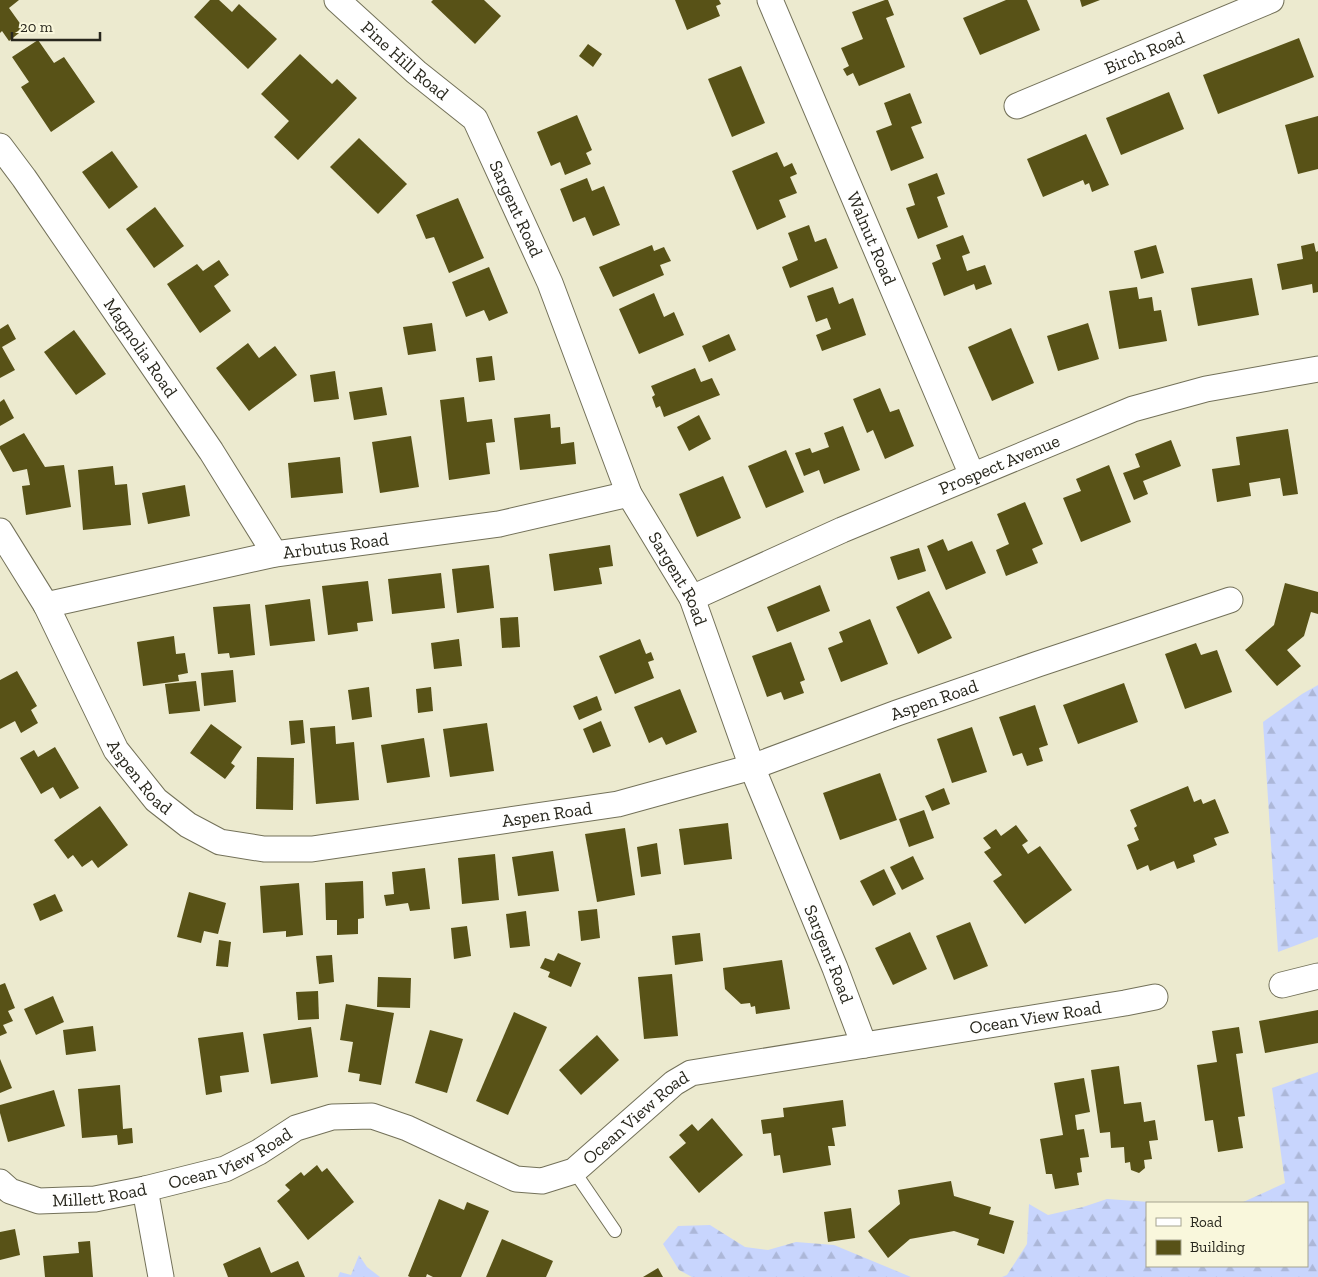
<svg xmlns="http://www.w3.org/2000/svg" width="1318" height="1277" font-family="'Zilla Slab',serif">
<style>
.forest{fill:url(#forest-firs)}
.building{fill:#585217}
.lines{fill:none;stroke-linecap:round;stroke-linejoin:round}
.service-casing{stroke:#737159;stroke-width:14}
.minor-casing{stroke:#737159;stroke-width:27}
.service{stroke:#fff;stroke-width:12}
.minor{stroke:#fff;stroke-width:25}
.labels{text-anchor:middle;stroke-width:5;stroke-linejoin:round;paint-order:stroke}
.street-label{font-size:18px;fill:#28271d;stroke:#f9f7dc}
</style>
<defs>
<pattern id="forest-firs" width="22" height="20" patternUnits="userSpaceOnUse" patternTransform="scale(1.25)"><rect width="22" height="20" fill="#c8d5fd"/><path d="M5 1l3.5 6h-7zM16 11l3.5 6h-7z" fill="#acb7d8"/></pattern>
</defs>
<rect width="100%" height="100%" fill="#eceacf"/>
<g class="forest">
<polygon points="1318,685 1318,937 1278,952 1263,722 1302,694"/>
<polygon points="1318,1072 1318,1277 1002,1277 1007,1275 1027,1244 1029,1204 1048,1215 1083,1207 1107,1199 1164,1203 1147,1203 1147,1266 1307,1266 1307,1203 1241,1203 1285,1183 1272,1088"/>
<polygon points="710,1225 745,1247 768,1250 796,1242 834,1245 911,1277 692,1277 679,1270 663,1244 678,1226"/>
<polygon points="359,1255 367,1267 380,1277 338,1277 340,1272 351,1275"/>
</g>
<g class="building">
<polygon points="0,0 19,0 9,8 24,29 9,41 2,31 0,33"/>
<polygon points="210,0 219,0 232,12 239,4 277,39 248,69 194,17"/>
<polygon points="433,0 484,0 501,16 475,44 431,2"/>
<polygon points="675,0 719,0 721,4 716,6 720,16 687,30"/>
<polygon points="885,0 888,0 894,15 886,18 905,67 859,86 853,73 847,76 843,69 849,66 841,48 863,39 852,12"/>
<polygon points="1006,0 1027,0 1040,30 980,55 963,18"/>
<polygon points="1080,0 1100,0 1082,7"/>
<polygon points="1299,38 1314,77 1218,114 1203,75"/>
<polygon points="38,40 54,63 64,57 95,102 51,132 21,87 29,82 12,57"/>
<polygon points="588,44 602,54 593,67 579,56"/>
<polygon points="300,54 332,84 337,79 357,98 298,160 274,137 289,121 261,94"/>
<polygon points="741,66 765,123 732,137 708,79"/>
<polygon points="1169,92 1184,129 1121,155 1106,118"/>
<polygon points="910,93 922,123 911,127 924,158 891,171 876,131 892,125 884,103"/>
<polygon points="577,115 592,150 586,153 591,164 565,175 560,162 551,166 537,132"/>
<polygon points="1318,116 1318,169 1298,174 1285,125"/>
<polygon points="1086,134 1109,185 1092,192 1089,183 1085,185 1083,180 1043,197 1027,159"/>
<polygon points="359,138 407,184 378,214 330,167"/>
<polygon points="112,151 138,187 109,209 82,172"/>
<polygon points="777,152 784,167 792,163 797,174 790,177 797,193 779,200 786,217 757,230 732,171"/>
<polygon points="937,173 945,194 937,197 948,227 918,239 906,208 915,205 908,184"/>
<polygon points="587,178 592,191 604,186 620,225 593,236 585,217 573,222 560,189"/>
<polygon points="458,198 484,258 449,273 434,237 426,239 416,215"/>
<polygon points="155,207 184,246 154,268 126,229"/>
<polygon points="809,225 815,242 826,238 838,268 790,288 782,267 798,260 788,233"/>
<polygon points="963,235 970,253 962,256 967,271 985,265 992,284 976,290 974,284 944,296 932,263 941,259 936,245"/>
<polygon points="1314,243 1316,252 1318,251 1318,292 1313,293 1312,284 1282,290 1277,264 1303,259 1301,246"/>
<polygon points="652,245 654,251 664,247 671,261 660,265 664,275 613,297 599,267"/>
<polygon points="1156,245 1164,273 1141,279 1134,251"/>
<polygon points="219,260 229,275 214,286 231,311 200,333 167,284 197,264 203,271"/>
<polygon points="489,267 508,313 489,321 484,310 466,317 452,282"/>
<polygon points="1252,278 1259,315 1198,326 1191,288"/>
<polygon points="833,287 839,304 853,298 866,335 822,351 816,335 831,329 827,318 816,322 807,296"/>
<polygon points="1137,287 1139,299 1152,297 1154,311 1161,310 1167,341 1119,349 1109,291"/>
<polygon points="654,293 664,317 674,312 684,335 639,354 619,309"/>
<polygon points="432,323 436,351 408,355 403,327"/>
<polygon points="1088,323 1099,359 1058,371 1047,336"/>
<polygon points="8,324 16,339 2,347 15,370 0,378 0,329"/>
<polygon points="1011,328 1034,383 992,401 968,347"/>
<polygon points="74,330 106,374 76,395 44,352"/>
<polygon points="729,334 736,350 709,362 702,346"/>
<polygon points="248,343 259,358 275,346 297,375 249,411 216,368"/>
<polygon points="492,356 495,380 479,382 476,358"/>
<polygon points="695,368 701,382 712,378 720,395 664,417 660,406 656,408 652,397 655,395 651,386"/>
<polygon points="335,371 339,399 314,402 310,375"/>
<polygon points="382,387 387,415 354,420 349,392"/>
<polygon points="880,388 890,412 899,409 914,446 885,459 873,430 867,433 853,399"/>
<polygon points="464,397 467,422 492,419 495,442 486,443 490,474 449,480 440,400"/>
<polygon points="4,399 14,418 0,426 0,402"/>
<polygon points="550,414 551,428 560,427 561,444 574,442 576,464 520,470 514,418"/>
<polygon points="699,415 711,439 689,451 677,427"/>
<polygon points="843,426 860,470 824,484 819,470 804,476 795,453 810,448 812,453 829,447 824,433"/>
<polygon points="1288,429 1298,494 1283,496 1280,478 1249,483 1251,496 1217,502 1212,469 1240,465 1236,437"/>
<polygon points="24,433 45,467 64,465 71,507 26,515 22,486 30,485 27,469 13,472 0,449 0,446"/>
<polygon points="411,436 419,487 380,493 372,442"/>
<polygon points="1171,440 1181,466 1143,481 1148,494 1134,500 1123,473 1140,467 1135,454"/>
<polygon points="786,450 804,492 766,508 748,466"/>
<polygon points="340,457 343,493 291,498 288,463"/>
<polygon points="1109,465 1131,522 1081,542 1063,498 1081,491 1076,479"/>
<polygon points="113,466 115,485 127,484 131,525 83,530 78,470"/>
<polygon points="723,476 741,518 697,537 679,494"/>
<polygon points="185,485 190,516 148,524 142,493"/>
<polygon points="1025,502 1043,544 1032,549 1038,563 1006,576 996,550 1009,544 997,514"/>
<polygon points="943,539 948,551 972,541 986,573 946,590 927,546"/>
<polygon points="610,545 613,566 599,568 602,584 554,591 549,554"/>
<polygon points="919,548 926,571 898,580 890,557"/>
<polygon points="489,565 494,608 457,613 452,569"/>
<polygon points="441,573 445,608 392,614 388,579"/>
<polygon points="368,581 373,621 357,623 358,631 328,635 322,586"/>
<polygon points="1285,583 1318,592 1318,614 1311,612 1304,636 1287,650 1301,666 1277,686 1245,650 1274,625"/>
<polygon points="820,585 830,611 777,632 767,607"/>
<polygon points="929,591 952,638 918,654 896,607"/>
<polygon points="310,599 315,641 270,646 265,605"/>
<polygon points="250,604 255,655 230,658 229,653 218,654 213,607"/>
<polygon points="518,617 520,647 502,648 500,618"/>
<polygon points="870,619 888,664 841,682 828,648 843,642 839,632"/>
<polygon points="174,636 176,654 185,653 188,673 178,675 179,681 143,686 137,642"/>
<polygon points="459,639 462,666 434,669 431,643"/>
<polygon points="640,639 646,654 651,652 654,660 648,662 654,678 615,694 599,656"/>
<polygon points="791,642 805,680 800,682 804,693 784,700 781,692 767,697 752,656"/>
<polygon points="1196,643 1201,655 1217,650 1232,692 1185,709 1165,654"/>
<polygon points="233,670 236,702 204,706 201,673"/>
<polygon points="17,671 37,706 31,710 38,723 21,733 15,721 0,729 0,680"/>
<polygon points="196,681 200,711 169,714 165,684"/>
<polygon points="1124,683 1138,722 1078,744 1063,705"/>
<polygon points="369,687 372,717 352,720 348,690"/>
<polygon points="431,687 433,711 418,713 416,689"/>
<polygon points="680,689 697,732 666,745 662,737 649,743 634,707"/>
<polygon points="597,696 602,710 579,720 573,706"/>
<polygon points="1035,705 1048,745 1039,748 1043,761 1027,766 1022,753 1013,756 999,717"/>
<polygon points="303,720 305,743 291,745 289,721"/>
<polygon points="601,721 611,746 593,753 583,729"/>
<polygon points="487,723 494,771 450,777 443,729"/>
<polygon points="211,724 242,747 231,763 235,766 225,779 190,753"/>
<polygon points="335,726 336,744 354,742 359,800 316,804 310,728"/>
<polygon points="972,727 987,772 952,783 937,739"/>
<polygon points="424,738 430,777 387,783 381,745"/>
<polygon points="55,747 79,788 60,799 53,787 41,794 20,758 34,750 38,757"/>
<polygon points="257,757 294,758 293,810 256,809"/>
<polygon points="880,773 897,820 840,840 823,793"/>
<polygon points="1188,786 1194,802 1201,799 1203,804 1215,799 1229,833 1214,838 1217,845 1193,855 1195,862 1177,869 1174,861 1150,871 1148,865 1137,870 1127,845 1139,840 1134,828 1137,826 1130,810"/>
<polygon points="944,788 950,804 932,811 925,796"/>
<polygon points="100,806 128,845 98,868 92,860 82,867 73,855 68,859 54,840"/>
<polygon points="924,810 934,838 909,847 899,819"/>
<polygon points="728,823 732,859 684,865 679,829"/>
<polygon points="1016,825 1028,841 1022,845 1028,854 1040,846 1072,890 1025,924 993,881 1002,875 984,852 991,848 983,838 996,829 1001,836"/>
<polygon points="625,828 635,895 597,902 585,834"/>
<polygon points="657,843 661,874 641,877 637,847"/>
<polygon points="553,851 559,891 518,896 512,857"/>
<polygon points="495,854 499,900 462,904 458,858"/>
<polygon points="913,856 924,879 902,890 890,867"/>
<polygon points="425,868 430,909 410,911 408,903 386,906 384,895 394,894 392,872"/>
<polygon points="884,869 896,894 873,906 860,881"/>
<polygon points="363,881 364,918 358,919 358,934 337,935 337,920 326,920 325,883"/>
<polygon points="299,883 303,935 286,937 286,931 263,933 260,886"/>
<polygon points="189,892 226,903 218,934 204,931 201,943 177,937"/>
<polygon points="55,894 63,911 40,921 33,904"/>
<polygon points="597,909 600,938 581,941 578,911"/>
<polygon points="526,911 530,946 510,948 506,914"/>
<polygon points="970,922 988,966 954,980 936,936"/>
<polygon points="467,926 471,956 454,959 451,928"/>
<polygon points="910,932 927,969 893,985 875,948"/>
<polygon points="700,933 703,961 675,965 672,936"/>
<polygon points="219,940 231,942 228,967 216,966"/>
<polygon points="558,953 581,963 571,987 548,977 550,972 540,968 545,958 554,961"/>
<polygon points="332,955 334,982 319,984 316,956"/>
<polygon points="782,960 790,1009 756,1014 755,1006 751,1007 750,1003 741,1004 725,989 723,968"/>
<polygon points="672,974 678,1036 644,1039 638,977"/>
<polygon points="378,977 411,978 410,1008 377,1007"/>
<polygon points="5,983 15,1008 8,1011 13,1021 3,1025 7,1033 0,1036 0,985"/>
<polygon points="318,991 319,1019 298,1020 296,992"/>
<polygon points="53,996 64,1022 36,1035 24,1009"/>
<polygon points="346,1004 394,1013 381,1085 359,1081 360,1074 348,1072 353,1042 340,1040"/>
<polygon points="1318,1010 1318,1043 1265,1053 1259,1021"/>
<polygon points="514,1012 547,1027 508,1115 476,1101"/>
<polygon points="93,1026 96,1051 66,1055 63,1030"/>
<polygon points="311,1027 318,1077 271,1084 263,1034"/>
<polygon points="1239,1027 1243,1053 1236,1054 1245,1116 1238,1117 1243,1148 1218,1152 1213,1120 1205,1121 1197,1065 1217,1062 1212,1031"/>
<polygon points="430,1030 463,1039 447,1093 415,1083"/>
<polygon points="243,1032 249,1072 220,1076 222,1092 206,1095 198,1038"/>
<polygon points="597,1035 619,1060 581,1095 559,1070"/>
<polygon points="0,1059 12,1088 0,1093"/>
<polygon points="1119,1066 1124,1104 1141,1102 1144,1122 1155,1120 1158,1140 1149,1141 1152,1159 1144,1160 1145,1168 1139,1173 1131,1170 1130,1162 1125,1163 1124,1147 1111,1148 1110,1132 1100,1133 1091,1070"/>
<polygon points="1084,1078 1090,1112 1075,1115 1077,1130 1084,1129 1089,1157 1080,1158 1082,1172 1077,1173 1079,1185 1055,1189 1052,1174 1046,1174 1040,1139 1063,1135 1054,1083"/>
<polygon points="120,1085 123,1129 132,1128 133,1143 118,1145 117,1135 82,1138 78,1089"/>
<polygon points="54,1090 65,1126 8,1142 0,1113 0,1105"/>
<polygon points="843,1100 846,1126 832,1128 835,1146 828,1146 831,1165 783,1173 780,1155 774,1156 771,1133 763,1134 761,1120 784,1117 783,1108"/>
<polygon points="712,1118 743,1155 699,1193 669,1157 686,1143 679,1135 692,1124 698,1131"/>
<polygon points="317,1165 322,1172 327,1168 354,1202 308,1240 277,1201 290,1190 285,1185 301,1172 304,1176"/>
<polygon points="951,1181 954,1196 991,1207 989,1214 1014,1221 1004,1254 977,1245 979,1239 954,1231 910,1239 888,1258 868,1231 900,1204 898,1190"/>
<polygon points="439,1199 464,1210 467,1202 489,1211 461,1277 433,1277 427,1274 426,1277 410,1277 408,1276"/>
<polygon points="851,1208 855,1238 828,1242 824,1212"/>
<polygon points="15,1229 20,1255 0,1260 0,1232"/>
<polygon points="502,1239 553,1261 546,1277 486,1277"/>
<polygon points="90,1241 93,1277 45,1277 43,1256 79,1253 78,1242"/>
<polygon points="260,1247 271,1273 298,1261 305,1277 228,1277 223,1264"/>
<polygon points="658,1268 663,1277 643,1277"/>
</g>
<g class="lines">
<defs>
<polyline id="service" points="574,1171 615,1231"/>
<g id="minor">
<path id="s1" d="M337,0L416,72L475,119L550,283L629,494L692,598L752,767L835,968L864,1045"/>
<path id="s2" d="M770,0L972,475"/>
<path id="s3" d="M1017,106L1271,0"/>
<path id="s4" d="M0,146L24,178L211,451L275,554"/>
<path id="s5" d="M0,531L46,605L116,750L156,800L188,825L220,842L264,849H312L618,804L752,767L897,713L1038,664L1230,600"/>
<path id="s6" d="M692,598L842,530L1133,409L1206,389L1318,369"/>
<path id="s7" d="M46,605L275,554L499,524L629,494"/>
<polyline points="1282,985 1318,976"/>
<path id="s8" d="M0,1182L10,1191L39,1201L95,1199L145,1189L225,1169L259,1152L296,1128L332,1117L372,1116L407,1128L516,1179L542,1181L574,1171L674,1083L691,1073L1125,1003L1155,997"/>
<polyline points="145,1189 161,1277"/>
</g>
</defs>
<use href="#service" class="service-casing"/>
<use href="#minor" class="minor-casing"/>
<use href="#service" class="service"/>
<use href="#minor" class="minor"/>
</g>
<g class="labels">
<g class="street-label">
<text dy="6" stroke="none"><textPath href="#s3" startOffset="138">Birch Road</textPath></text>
<text dy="6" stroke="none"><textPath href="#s1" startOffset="91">Pine Hill Road</textPath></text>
<text dy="6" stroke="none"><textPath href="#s1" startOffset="281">Sargent Road</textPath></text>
<text dy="6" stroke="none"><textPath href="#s2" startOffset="259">Walnut Road</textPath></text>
<text dy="6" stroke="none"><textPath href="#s4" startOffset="246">Magnolia Road</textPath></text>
<text dy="6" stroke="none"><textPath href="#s6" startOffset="335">Prospect Avenue</textPath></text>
<text dy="6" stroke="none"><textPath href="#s7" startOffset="296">Arbutus Road</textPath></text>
<text dy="6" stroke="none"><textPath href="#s1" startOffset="686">Sargent Road</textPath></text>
<text dy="6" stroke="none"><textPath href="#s5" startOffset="1124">Aspen Road</textPath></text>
<text dy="6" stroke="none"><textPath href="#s5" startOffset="284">Aspen Road</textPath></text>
<text dy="6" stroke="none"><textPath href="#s5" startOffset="719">Aspen Road</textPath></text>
<text dy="6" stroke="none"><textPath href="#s1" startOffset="1091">Sargent Road</textPath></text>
<text dy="6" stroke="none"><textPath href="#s8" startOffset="1112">Ocean View Road</textPath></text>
<text dy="6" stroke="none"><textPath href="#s8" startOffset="692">Ocean View Road</textPath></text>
<text dy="6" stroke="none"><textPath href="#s8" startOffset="242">Ocean View Road</textPath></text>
<text dy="6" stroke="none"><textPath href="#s8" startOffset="105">Millett Road</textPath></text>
</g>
</g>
<rect x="1146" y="1202" width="162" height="65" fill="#f9f7dc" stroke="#a5a490"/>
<rect x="1156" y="1218" width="25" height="8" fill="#ffffff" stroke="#a5a490"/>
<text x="1190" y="1227" font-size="15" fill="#28271d">Road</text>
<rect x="1156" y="1240" width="25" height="15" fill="#585217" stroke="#a5a490"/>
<text x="1190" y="1252" font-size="15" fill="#28271d">Building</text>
<path d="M12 32v8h88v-8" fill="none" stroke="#28271d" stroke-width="2.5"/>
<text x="20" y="32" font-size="15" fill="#28271d" stroke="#f9f7dc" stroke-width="4" paint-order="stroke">20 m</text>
</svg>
